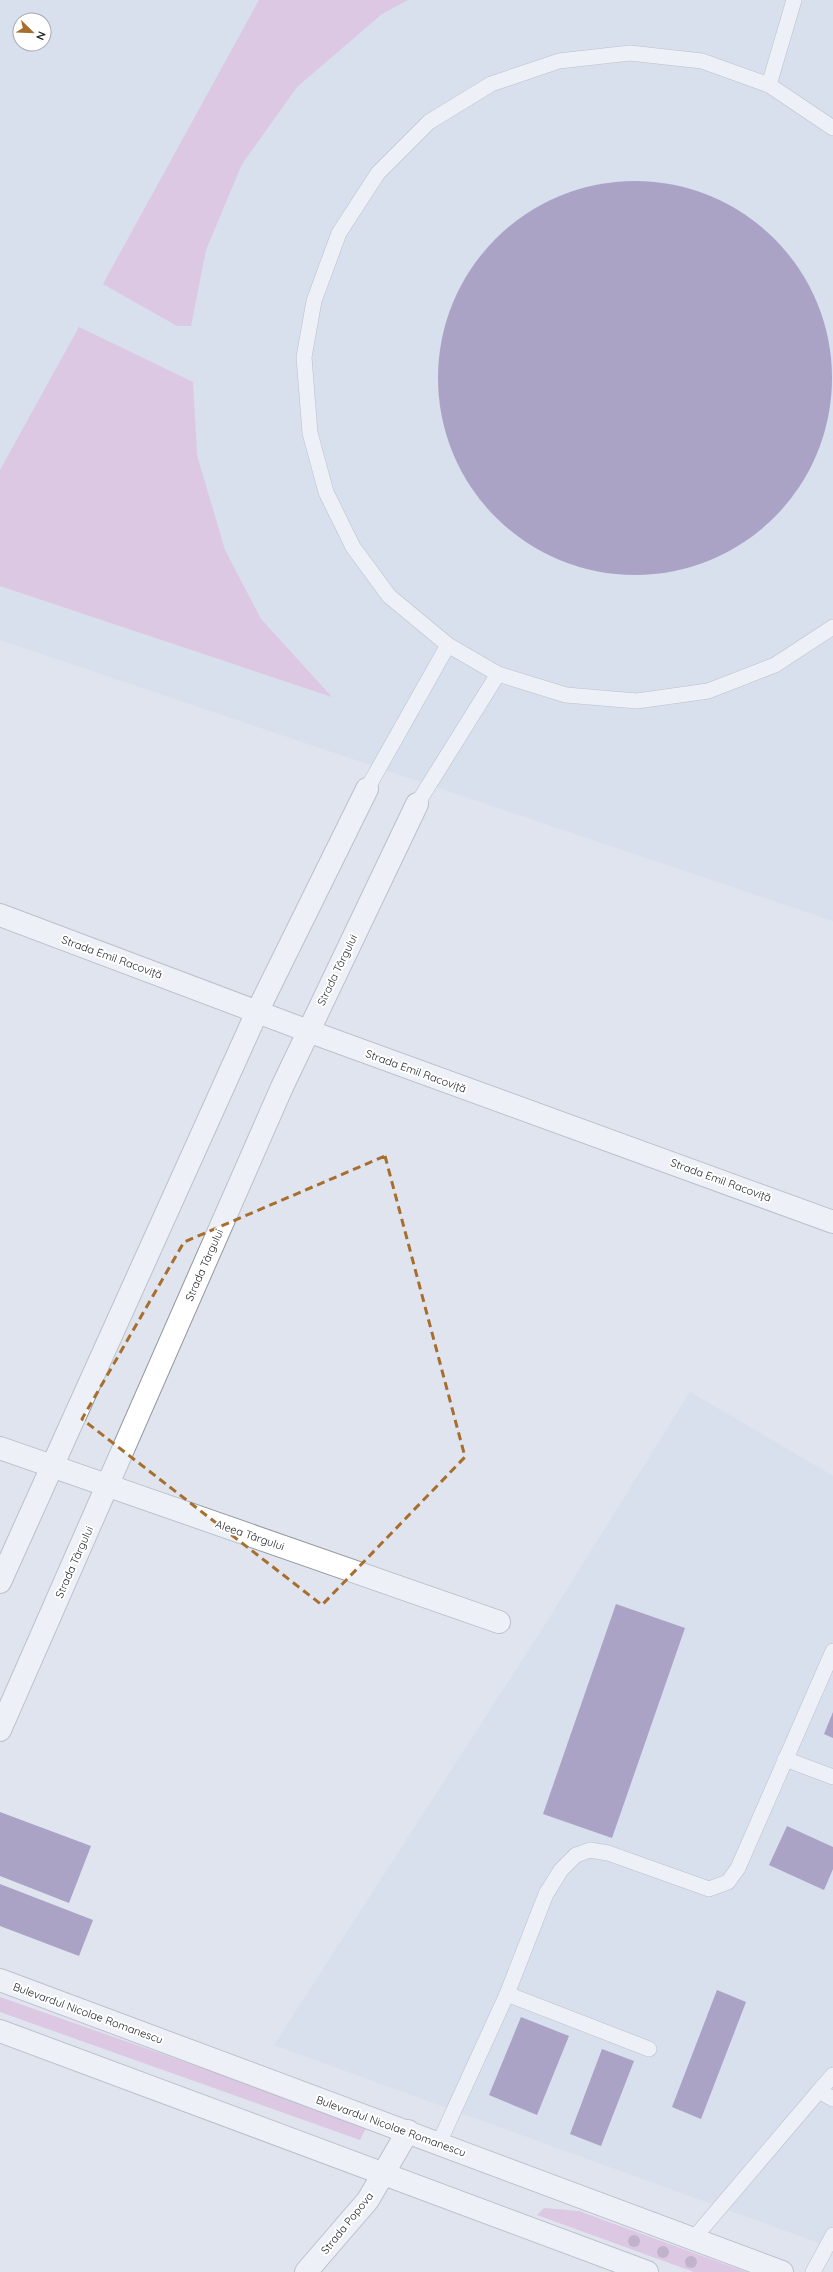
<svg xmlns="http://www.w3.org/2000/svg" width="833" height="2272" font-family="Quicksand,sans-serif">
<style>
.built{fill:#d1d9ea;fill-rule:evenodd}
.green{fill:#daa6d5}
.building{fill:#6a5496}
.lines{fill:none;stroke-linecap:round;stroke-linejoin:round}
.service-casing{stroke:#9296a0;stroke-width:16}
.minor-casing{stroke:#9296a0;stroke-width:24}
.tertiary-casing{stroke:#9296a0;stroke-width:24}
.secondary-casing{stroke:#9296a0;stroke-width:24}
.service{stroke:#fff;stroke-width:15}
.minor{stroke:#fff;stroke-width:22}
.tertiary{stroke:#fff;stroke-width:22}
.secondary{stroke:#fff;stroke-width:22}
.tree{fill:#9f79a4}
.marked{fill:none;stroke:#a76e2d;stroke-width:3;stroke-dasharray:8 5;stroke-linejoin:round}
.labels{text-anchor:middle;stroke-width:4;stroke-linejoin:round;paint-order:stroke}
.street-label{font-size:11px;fill:#24262a;stroke:#fff}
</style>
<rect width="100%" height="100%" fill="#dfe4ee"/>
<g class="built">
<path d="M0,0H833V921L0,640ZM20,20H44V44H20Z"/>
<polygon points="690,1392 833,1476 833,2248 274,2045 541,1631"/>
</g>
<g class="green">
<polygon points="259,0 408,0 382,14 297,87 242,164 206,250 191,326 177,326 103,284"/>
<polygon points="79,327 193,382 197,455 225,550 261,619 332,697 0,586 0,470"/>
<polygon points="0,1997 367,2126 360,2140 0,2012"/>
<polygon points="544,2208 579,2211 746,2272 694,2272 537,2215"/>
</g>
<g class="building">
<circle cx="635" cy="378" r="197"/>
<polygon points="616,1604 685,1628 612,1838 543,1814"/>
<polygon points="833,1712 833,1738 824,1734"/>
<polygon points="0,1812 91,1846 69,1903 0,1876"/>
<polygon points="787,1826 833,1847 833,1869 824,1890 769,1865"/>
<polygon points="0,1884 93,1920 79,1956 0,1926"/>
<polygon points="717,1990 746,2002 701,2119 672,2107"/>
<polygon points="521,2017 569,2036 537,2115 489,2095"/>
<polygon points="602,2049 634,2061 601,2146 570,2134"/>
</g>
<g class="lines">
<defs>
<g id="service">
<polyline points="769,85 794,0"/>
<polyline points="833,128 769,85 702,61 630,53 559,61 491,84 429,122 378,173 339,233 314,301 304,357 310,433 326,492 353,547 389,596 448,645 498,674 566,695 637,701 708,691 775,665 833,627"/>
<polyline points="367,789 448,645"/>
<polyline points="417,804 498,674"/>
<polyline points="785,1759 833,1777"/>
<polyline points="507,1994 649,2049"/>
<polyline points="819,2091 833,2075"/>
<polyline points="439,2143 507,1994 546,1894 561,1870 576,1855 590,1850 608,1853 709,1889 728,1882 738,1868 833,1651"/>
<polyline points="694,2238 819,2091 833,2099"/>
<polyline points="813,2272 833,2235"/>
</g>
<g id="minor">
<polyline points="0,915 308,1031 833,1222"/>
<polyline points="0,1448 499,1622"/>
<polyline points="0,1582 257,1012 367,789"/>
<polyline points="0,1730 282,1087 417,804"/>
</g>
<polyline id="tertiary" points="306,2272 368,2200 408,2131"/>
<g id="secondary">
<polyline points="0,1980 782,2272"/>
<polyline points="0,2031 647,2272"/>
</g>
</defs>
<use href="#service" class="service-casing"/>
<use href="#minor" class="minor-casing"/>
<use href="#tertiary" class="tertiary-casing"/>
<use href="#secondary" class="secondary-casing"/>
<use href="#service" class="service"/>
<use href="#minor" class="minor"/>
<use href="#tertiary" class="tertiary"/>
<use href="#secondary" class="secondary"/>
</g>
<g class="tree">
<circle cx="634" cy="2241" r="6"/>
<circle cx="663" cy="2252" r="6"/>
<circle cx="691" cy="2262" r="6"/>
</g>
<path d="M0 0H833V2272H0ZM385,1156L465,1457L322,1605L82,1419L184,1242Z" fill="#dfe4ee" fill-opacity=".55" fill-rule="evenodd"/>
<path class="marked" d="M385,1156L465,1457L322,1605L82,1419L184,1242Z"/>
<g class="labels">
<g class="street-label">
<text transform="translate(112 957) rotate(20)" y="4">Strada Emil Racoviță</text>
<text transform="translate(337 970) rotate(-64)" y="4">Strada Târgului</text>
<text transform="translate(416 1071) rotate(20)" y="4">Strada Emil Racoviță</text>
<text transform="translate(721 1180) rotate(20)" y="4">Strada Emil Racoviță</text>
<text transform="translate(204 1265) rotate(-66)" y="4">Strada Târgului</text>
<text transform="translate(250 1535) rotate(19)" y="4">Aleea Târgului</text>
<text transform="translate(74 1562) rotate(-66)" y="4">Strada Târgului</text>
<text transform="translate(88 2013) rotate(20)" y="4">Bulevardul Nicolae Romanescu</text>
<text transform="translate(391 2126) rotate(20)" y="4">Bulevardul Nicolae Romanescu</text>
<text transform="translate(347 2223) rotate(-51)" y="4">Strada Popova</text>
</g>
</g>
<g transform="translate(32 32) rotate(113)"><circle r="19" fill="#ffffff" stroke="#a7a8aa"/>
<path d="M0-3L7 15L0 10L-7 15Z" fill="#a76e2d"/>
<text y="-6" font-size="11" font-weight="bold" text-anchor="middle" fill="#24262a">N</text>
</g>
</svg>
